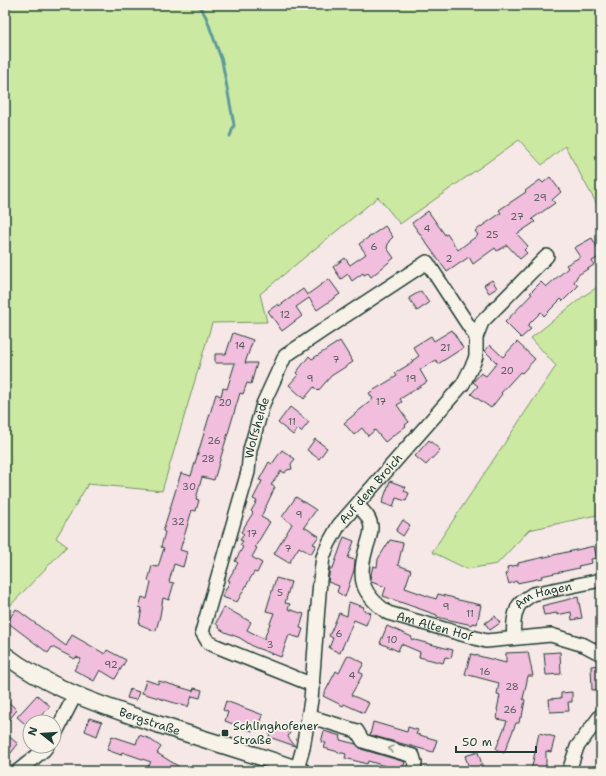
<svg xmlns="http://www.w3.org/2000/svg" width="606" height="776" font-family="'Shantell Sans',sans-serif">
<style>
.green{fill:#cbe9a1;stroke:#75936a}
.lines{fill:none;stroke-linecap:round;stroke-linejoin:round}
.stream{stroke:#5f9b9e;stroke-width:3}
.building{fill:#f1bedd;stroke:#1f3d34}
.minor-casing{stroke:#1f3d34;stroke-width:16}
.tertiary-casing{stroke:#1f3d34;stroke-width:19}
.minor{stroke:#f7f3e8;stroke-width:13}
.tertiary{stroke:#f7f3e8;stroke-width:16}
.oneway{stroke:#8b988e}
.poi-dot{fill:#1f3d34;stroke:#f7f3e8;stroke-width:1.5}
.labels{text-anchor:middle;stroke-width:3.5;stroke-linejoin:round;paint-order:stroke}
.number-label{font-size:10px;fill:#545d5e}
.street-label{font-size:12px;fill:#1f3d34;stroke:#f7f3e8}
.poi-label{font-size:12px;fill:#1f3d34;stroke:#f7f3e8;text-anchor:start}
</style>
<rect width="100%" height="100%" fill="#f6e8e6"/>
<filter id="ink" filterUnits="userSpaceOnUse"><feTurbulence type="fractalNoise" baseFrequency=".025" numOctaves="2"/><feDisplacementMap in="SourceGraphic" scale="8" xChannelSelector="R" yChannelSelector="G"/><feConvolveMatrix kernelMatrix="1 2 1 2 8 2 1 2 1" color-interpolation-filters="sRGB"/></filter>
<g filter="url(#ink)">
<g class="green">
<polygon points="5,5 601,5 601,212 565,146 542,165 519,140 400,224 378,197 260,294 267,322 212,323 162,491 88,484 56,538 67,546 5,611"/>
<polygon points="601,285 601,514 529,530 497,564 467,569 432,552 556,366 531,338 585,295"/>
</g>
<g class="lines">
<polyline class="stream" points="199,5 206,17 222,61 234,125 230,136"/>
</g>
<g class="building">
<polygon points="550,177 561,192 552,200 555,203 532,219 535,222 517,234 528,246 524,250 527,253 520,259 507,245 497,251 495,248 473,264 469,257 447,272 412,223 428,211 445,235 447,234 458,250 478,235 475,231 501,213 499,210 526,192 525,191 540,180 543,183"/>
<polygon points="385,226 393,237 389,241 387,248 394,258 371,277 368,273 364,275 363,273 352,281 348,274 341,279 333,267 345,258 350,265 366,254 359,244"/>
<polygon points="592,238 601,254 601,256 592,261 594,265 578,275 574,282 578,286 563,301 561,299 544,316 541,312 527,326 531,329 521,338 505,322 532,294 530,293 541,282 546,287 568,268 566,265 580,257 574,248"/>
<polygon points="329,279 340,294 317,310 309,298 296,307 302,316 282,331 268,311 278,304 279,306 303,289 307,295"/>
<polygon points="492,280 497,288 489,293 484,285"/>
<polygon points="421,291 429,303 417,311 409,298"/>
<polygon points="452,330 463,348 438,364 436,360 420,370 427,382 400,399 402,402 397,405 409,422 405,425 406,426 385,442 375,430 368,436 362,428 354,435 344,423 373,399 369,393 397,376 395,373 413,362 412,361 419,356 413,347 431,336 434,341"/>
<polygon points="233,333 253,340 245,363 257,363 251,384 247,383 243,394 240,393 214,480 202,477 196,499 199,500 196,511 192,510 180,550 187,552 183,567 174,564 169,582 174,583 169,600 163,598 160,616 156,630 155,631 139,624 142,608 139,607 142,597 147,599 151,582 148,581 152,566 158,567 164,548 161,547 165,532 163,531 181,473 191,476 216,394 221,396 223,388 227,389 235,363 215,363 215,354 226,354"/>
<polygon points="340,341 353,362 331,376 318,391 314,387 304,399 289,385 298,375 296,373 309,356 312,359"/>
<polygon points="517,342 535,359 522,373 520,372 501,393 502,394 491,408 471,394 478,386 473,382 481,373 486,376 497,363 485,351 490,345 503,357"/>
<polygon points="290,407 309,422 301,432 298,429 293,435 278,423"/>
<polygon points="315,439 327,448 319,459 307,450"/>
<polygon points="429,440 440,450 426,465 415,456"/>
<polygon points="282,450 295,459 291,464 292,469 287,470 285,473 281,471 271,485 275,487 261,517 270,522 255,547 257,548 252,557 262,563 257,573 254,572 237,602 222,597 230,581 228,580 238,563 235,561 243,547 240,545 243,541 240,540 244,534 241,532 253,513 251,511 257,501 253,499 262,481 259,480 269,462 272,464"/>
<polygon points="390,481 406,487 404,491 409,493 406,501 396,498 393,507 382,503"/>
<polygon points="296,497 316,510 304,527 319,536 313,544 316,545 311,554 299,547 289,563 274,554 292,524 282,517"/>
<polygon points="403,520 410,525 403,536 396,531"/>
<polygon points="344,537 354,541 348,558 355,560 354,570 345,597 337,592 339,586 328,582 330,568 333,568"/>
<polygon points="390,540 403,543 398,565 411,570 405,588 436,599 438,594 454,598 454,599 481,605 477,624 472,623 472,625 437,617 437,615 383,596 386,587 371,582 370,578 373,566 377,567 378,559"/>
<polygon points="594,546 597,558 591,559 592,563 578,566 579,568 541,576 542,578 517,583 516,581 509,584 506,574 508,573 507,567 518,565 518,563"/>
<polygon points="276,578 291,582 285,603 290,604 288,609 304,614 300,628 303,629 300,638 289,635 281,657 254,647 240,638 225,632 220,629 216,623 224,607 251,622 247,630 264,639 274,613 266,611"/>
<polygon points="578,597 582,618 572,620 571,612 557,615 557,613 544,615 542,606"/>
<polygon points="349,602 364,607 363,610 371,613 366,625 354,620 340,653 329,648 333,638 329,636 339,613 347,616"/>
<polygon points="16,609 66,646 72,635 105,654 107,650 126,660 115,679 100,670 94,681 74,670 81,659 76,657 75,659 52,647 48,653 7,622"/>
<polygon points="495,616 500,623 490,630 485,623"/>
<polygon points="387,626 412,637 411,639 453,650 451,658 445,657 443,663 419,657 420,652 401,644 398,651 380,643"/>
<polygon points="528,652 533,676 528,676 523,699 525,700 522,717 520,717 519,723 516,723 504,753 496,749 507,721 497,719 498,711 497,710 500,695 497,694 499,683 465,674 471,654 506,663 506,653"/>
<polygon points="560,652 561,674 546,675 544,653"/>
<polygon points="348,655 364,663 359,672 363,674 351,695 369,703 364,713 344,704 343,706 323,696 336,671 339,673"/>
<polygon points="600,665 601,689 592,690 591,666"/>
<polygon points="146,680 158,684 159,681 193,691 194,688 202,690 200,698 192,696 188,707 142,693"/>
<polygon points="130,689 139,692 136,700 127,698"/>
<polygon points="572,692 572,702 568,702 569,711 550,712 549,699 561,698 561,693"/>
<polygon points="37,695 50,706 35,722 30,722 30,728 17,717"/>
<polygon points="5,699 17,710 5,725"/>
<polygon points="226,701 263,715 260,724 255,722 252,731 225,721 228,712 223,710"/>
<polygon points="89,718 102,722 97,736 85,731"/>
<polygon points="373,722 407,732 408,727 418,730 416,734 437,740 433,752 370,735"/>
<polygon points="272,726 290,732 288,737 295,746 269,737"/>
<polygon points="324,731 341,736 340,740 356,744 361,749 405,762 402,771 383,771 385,766 368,761 367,764 345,758 346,754 324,748 326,743 321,742"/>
<polygon points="5,733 18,744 11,753 5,748"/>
<polygon points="539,733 555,737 551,752 546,751 546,771 531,771"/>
<polygon points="139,735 148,738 161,747 157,753 186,771 145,771 151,762 122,752 121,755 107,750 112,736 136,744"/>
<polygon points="478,752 484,771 470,771 465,756"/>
</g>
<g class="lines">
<defs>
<g id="minor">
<path id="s1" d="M357,505C364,512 371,518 371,528C371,535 368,543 366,549C357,580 362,594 388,613L486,641L551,635L584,645L601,654"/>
<path id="s2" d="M514,638C513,629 514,617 517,609C519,602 527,598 533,594L601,580"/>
<path id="s3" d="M313,685L216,646L208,642L202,632L248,472L250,450L263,404L285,356L322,331L427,262L476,337"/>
<polyline points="308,716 357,731 363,741 413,756 415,763 414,771"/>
<polyline points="54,736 75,695"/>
<path id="s4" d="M297,769L303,748L311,700L320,580L323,557L329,543L339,525L463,384L474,362L476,356V337L482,322L547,256"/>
<polyline points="18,771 44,750 47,746"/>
<polyline points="569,771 577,747 601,715"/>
</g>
<g id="tertiary">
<path id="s5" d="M5,655C46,686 94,703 142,719C195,737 249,752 302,771"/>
</g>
</defs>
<use href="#minor" class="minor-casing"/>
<use href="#tertiary" class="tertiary-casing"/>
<use href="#minor" class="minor"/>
<use href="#tertiary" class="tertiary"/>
</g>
<defs><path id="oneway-chevron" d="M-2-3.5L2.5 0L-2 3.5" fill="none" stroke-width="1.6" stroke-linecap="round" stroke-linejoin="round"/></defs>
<use class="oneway" href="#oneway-chevron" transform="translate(391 749) rotate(-165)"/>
</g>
<rect class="poi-dot" x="221" y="729" width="8" height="8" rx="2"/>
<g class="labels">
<g class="number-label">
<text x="540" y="201">29</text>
<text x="517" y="220">27</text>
<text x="427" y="232">4</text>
<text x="492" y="238">25</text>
<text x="374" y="250">6</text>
<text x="449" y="262">2</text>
<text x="285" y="318">12</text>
<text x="240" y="349">14</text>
<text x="445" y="351">21</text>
<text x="336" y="363">7</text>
<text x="507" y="374">20</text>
<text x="310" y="382">9</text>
<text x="411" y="382">19</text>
<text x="381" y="405">17</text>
<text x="225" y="406">20</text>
<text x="292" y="425">11</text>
<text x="214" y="444">26</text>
<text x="208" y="462">28</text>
<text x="189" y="490">30</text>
<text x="299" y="518">9</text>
<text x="178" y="525">32</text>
<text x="252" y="537">17</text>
<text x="288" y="552">7</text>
<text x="280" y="596">5</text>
<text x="446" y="610">9</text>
<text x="470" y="617">11</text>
<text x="339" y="637">6</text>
<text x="392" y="643">10</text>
<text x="270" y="648">3</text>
<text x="111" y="668">92</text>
<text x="485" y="675">16</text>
<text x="352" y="679">4</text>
<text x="512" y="690">28</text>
<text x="510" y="713">26</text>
</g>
<g class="street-label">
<text dy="4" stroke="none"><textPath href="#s3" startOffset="337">Wolfsheide</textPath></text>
<text dy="4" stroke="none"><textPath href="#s4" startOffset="298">Auf dem Broich</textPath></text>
<text dy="4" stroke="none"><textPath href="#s2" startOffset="61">Am Hagen</textPath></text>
<text dy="4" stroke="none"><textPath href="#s1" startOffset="172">Am Alten Hof</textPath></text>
<text dy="4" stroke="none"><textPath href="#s5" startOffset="160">Bergstraße</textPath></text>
</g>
<g class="poi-label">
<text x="233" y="730">Schlinghofener<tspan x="233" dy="14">Straße</tspan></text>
</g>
</g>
<rect width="606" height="776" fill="none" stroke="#f7f3e8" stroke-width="20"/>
<rect x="10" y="10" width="586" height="756" fill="none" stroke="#1f3d34" stroke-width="1.5" filter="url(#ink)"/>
<g transform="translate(42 734) rotate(287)"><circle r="19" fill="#f7f3e8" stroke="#a1aaa0"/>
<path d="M0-3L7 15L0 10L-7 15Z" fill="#1f3d34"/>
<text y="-6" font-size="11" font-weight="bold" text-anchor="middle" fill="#1f3d34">N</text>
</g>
<path d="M456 746v6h80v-6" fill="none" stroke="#1f3d34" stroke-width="2"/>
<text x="462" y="746" font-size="12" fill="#1f3d34" stroke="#f7f3e8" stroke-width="3" paint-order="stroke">50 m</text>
</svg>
